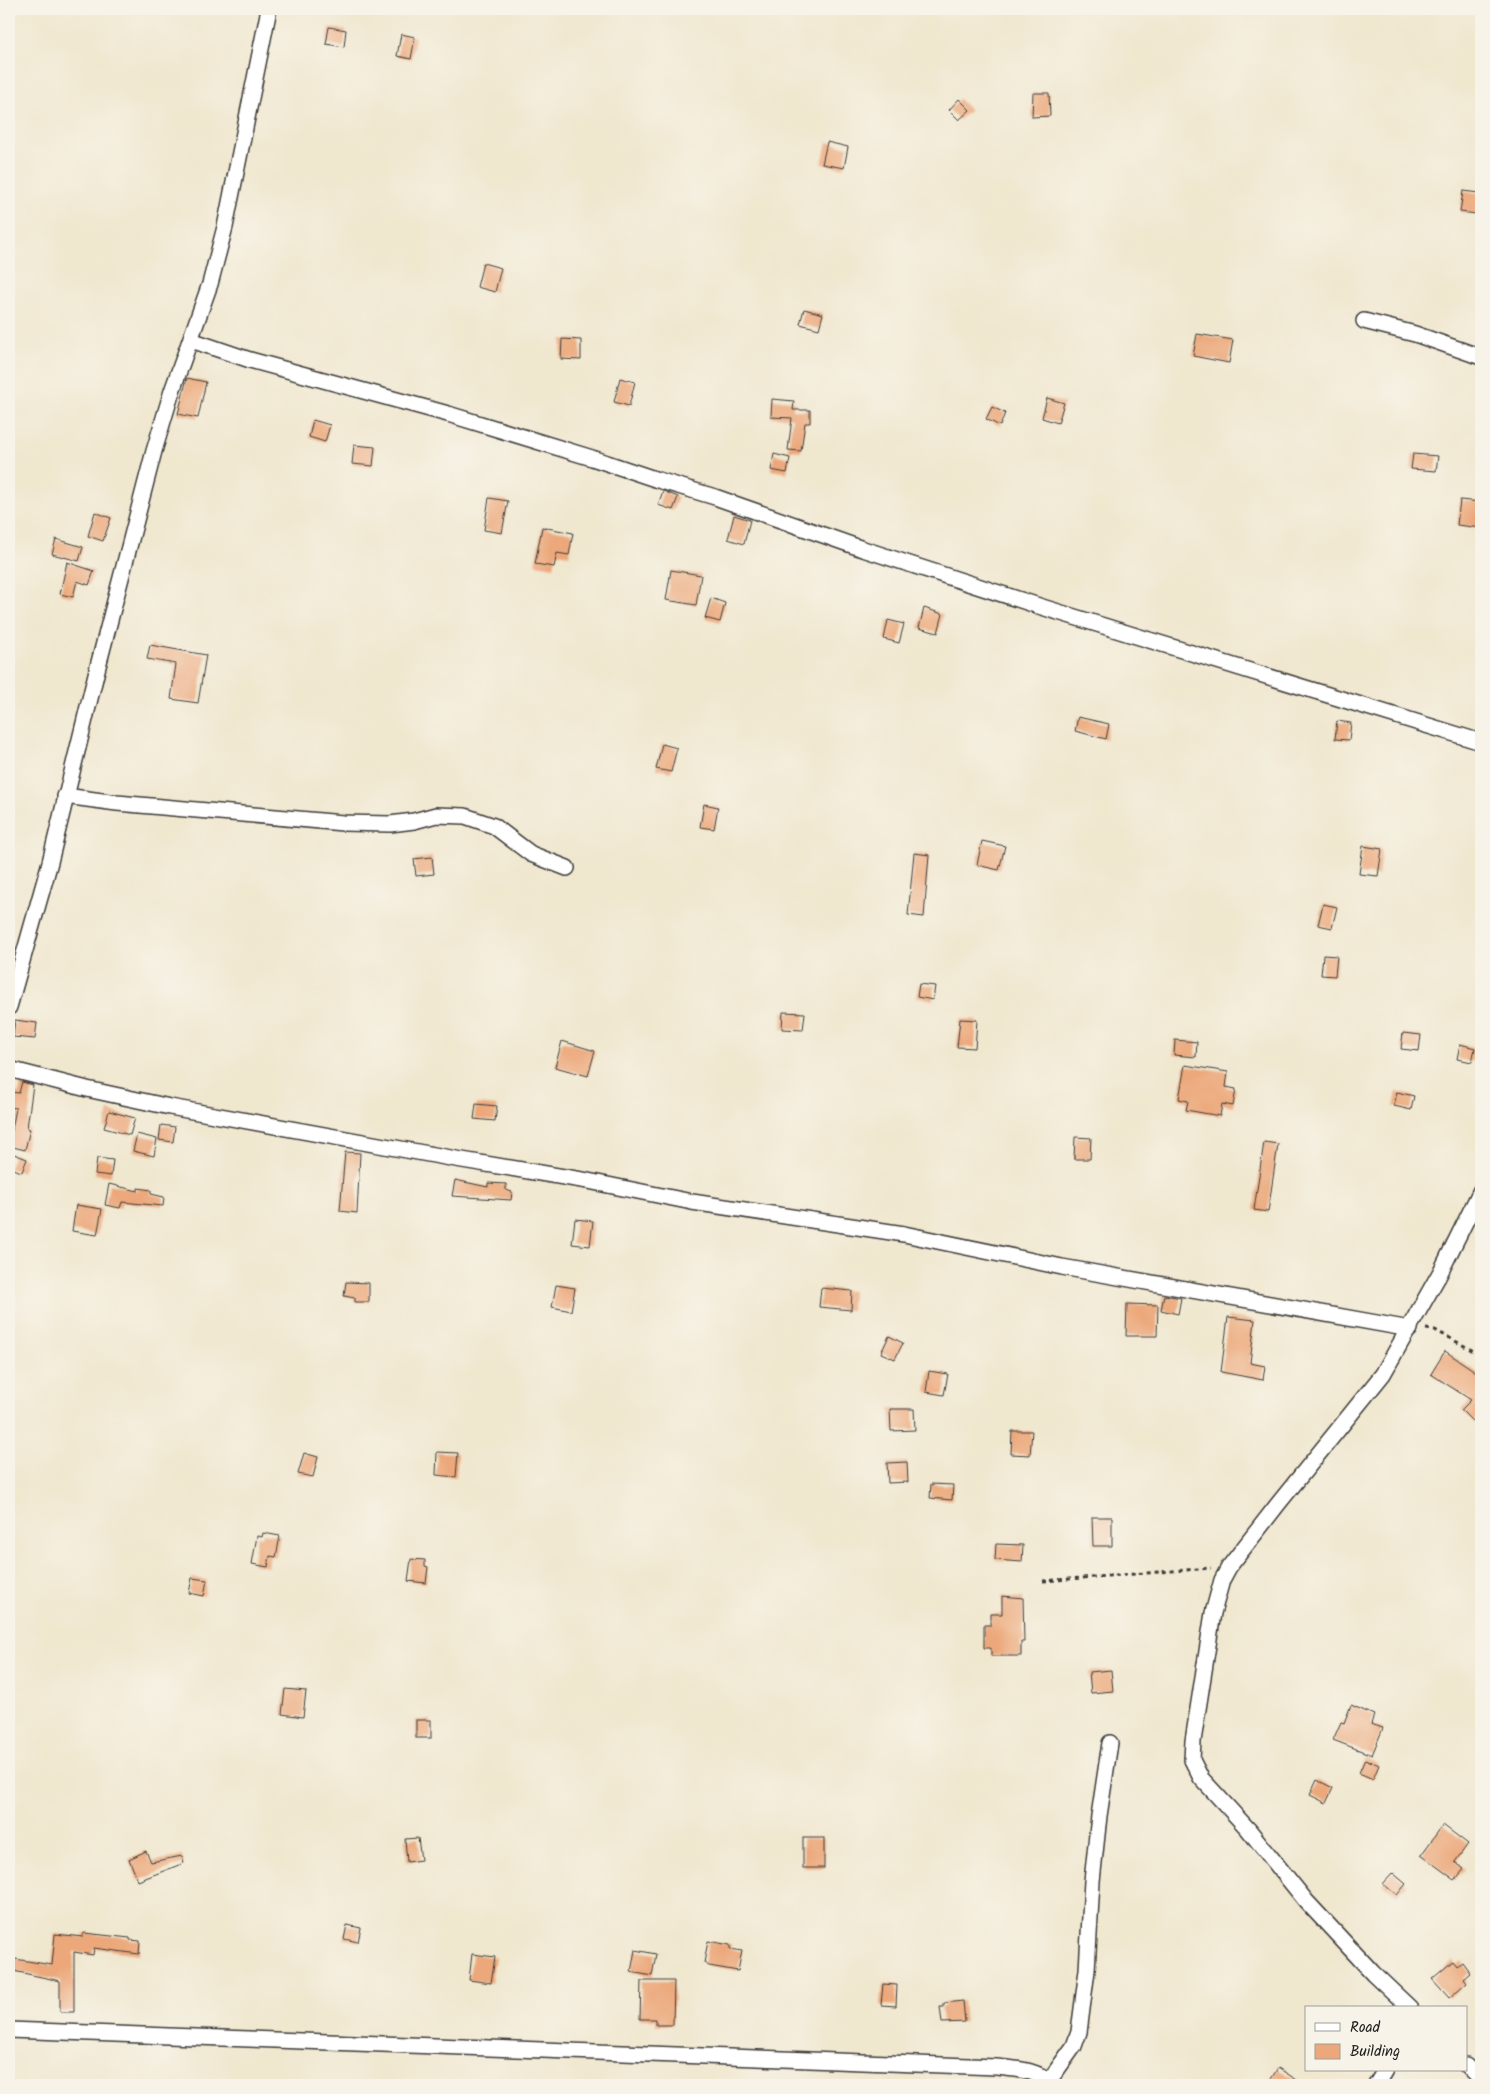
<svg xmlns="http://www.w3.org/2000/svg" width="1490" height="2094" font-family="Kalam,sans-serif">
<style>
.building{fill:#eca87a}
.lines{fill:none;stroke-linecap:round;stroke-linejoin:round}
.street-casing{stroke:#3c3a37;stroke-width:18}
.path{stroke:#3c3a37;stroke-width:3;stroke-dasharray:4 4;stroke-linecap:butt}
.street{stroke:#fff;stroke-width:15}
</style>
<rect width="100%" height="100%" fill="#f7f3e8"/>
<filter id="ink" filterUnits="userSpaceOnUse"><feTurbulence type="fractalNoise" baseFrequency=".02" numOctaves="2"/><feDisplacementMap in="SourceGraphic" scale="10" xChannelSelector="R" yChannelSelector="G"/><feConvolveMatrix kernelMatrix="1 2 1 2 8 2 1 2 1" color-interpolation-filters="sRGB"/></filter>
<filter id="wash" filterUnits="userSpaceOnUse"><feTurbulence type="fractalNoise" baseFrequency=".0096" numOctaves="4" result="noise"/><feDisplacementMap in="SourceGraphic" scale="20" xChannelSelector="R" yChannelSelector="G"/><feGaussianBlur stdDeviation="1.12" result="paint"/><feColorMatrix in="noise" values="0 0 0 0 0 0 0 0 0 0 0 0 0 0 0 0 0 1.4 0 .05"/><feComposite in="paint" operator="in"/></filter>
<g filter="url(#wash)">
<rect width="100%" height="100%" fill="#f0e7cf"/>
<g id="blocks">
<g class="building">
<polygon points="329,27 346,30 344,47 326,44"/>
<polygon points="401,34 415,37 411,59 397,56"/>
<polygon points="1033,93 1049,93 1050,116 1032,117"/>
<polygon points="959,99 970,110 959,120 949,110"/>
<polygon points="827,142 848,147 844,168 822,164"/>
<polygon points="1463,191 1479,193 1477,214 1460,212"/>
<polygon points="483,263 501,268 495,292 477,287"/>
<polygon points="804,309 823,314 819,329 800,324"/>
<polygon points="1197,334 1233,340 1229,363 1193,356"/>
<polygon points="562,339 581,340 581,360 561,359"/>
<polygon points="187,378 206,382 198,418 178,414"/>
<polygon points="620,378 635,382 629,406 614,402"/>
<polygon points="1047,398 1064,403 1058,423 1042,418"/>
<polygon points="772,399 794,401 793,410 810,410 810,423 805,423 801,451 788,450 792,418 771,417"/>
<polygon points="992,407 1005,413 1000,426 986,419"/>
<polygon points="313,420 330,425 325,442 309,437"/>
<polygon points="354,445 375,447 373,466 352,464"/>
<polygon points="774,454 790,458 787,473 771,470"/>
<polygon points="1413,454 1438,456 1436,471 1411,469"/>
<polygon points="663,491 678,497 673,510 658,505"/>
<polygon points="489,498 508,501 502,533 484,530"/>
<polygon points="1460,500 1481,502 1481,528 1457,525"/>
<polygon points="95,512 111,518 103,541 88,536"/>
<polygon points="734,515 750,520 744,544 728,539"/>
<polygon points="542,527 573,533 569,555 557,553 554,567 535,564"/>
<polygon points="56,539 83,547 79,561 52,554"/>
<polygon points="67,562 94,571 89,585 77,581 73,597 60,594"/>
<polygon points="671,570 701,575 696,605 666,600"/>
<polygon points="711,598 725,603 720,622 705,618"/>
<polygon points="924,608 943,614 938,633 919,628"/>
<polygon points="888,620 904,624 899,643 884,639"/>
<polygon points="150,645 206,655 198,703 171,699 176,664 147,659"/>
<polygon points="1078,717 1109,724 1106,739 1075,731"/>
<polygon points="1337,721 1351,723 1349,740 1335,739"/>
<polygon points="662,744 677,748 671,772 656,769"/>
<polygon points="704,804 718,807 714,829 700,827"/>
<polygon points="982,841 1005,846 999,870 977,865"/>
<polygon points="1363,846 1382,849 1378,876 1359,874"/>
<polygon points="914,853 929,855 924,917 908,915"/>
<polygon points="432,857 434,874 416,876 414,859"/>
<polygon points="1323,904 1337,907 1332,928 1318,925"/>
<polygon points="1323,955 1337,956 1335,976 1321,975"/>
<polygon points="919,984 935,986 933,1000 917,997"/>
<polygon points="783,1012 805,1013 803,1030 782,1029"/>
<polygon points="960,1019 977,1020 975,1048 957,1047"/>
<polygon points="15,1020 37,1023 35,1039 13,1037"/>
<polygon points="1403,1033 1421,1035 1419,1051 1401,1049"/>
<polygon points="1175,1040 1197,1042 1196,1057 1174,1055"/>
<polygon points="562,1041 595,1051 588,1076 555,1067"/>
<polygon points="1460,1044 1475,1048 1472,1062 1457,1059"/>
<polygon points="1185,1065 1228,1072 1226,1087 1236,1089 1233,1106 1222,1104 1220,1116 1186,1110 1188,1101 1179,1099"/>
<polygon points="22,1082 33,1085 27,1128 30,1129 25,1150 9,1146 16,1108 9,1107 11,1092 19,1093"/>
<polygon points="1397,1092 1414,1096 1411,1110 1394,1106"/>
<polygon points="476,1104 497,1106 495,1121 474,1119"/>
<polygon points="109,1111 135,1118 130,1135 104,1128"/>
<polygon points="161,1125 175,1127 173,1142 159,1140"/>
<polygon points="137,1134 157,1139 154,1156 133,1151"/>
<polygon points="1075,1137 1091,1138 1090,1159 1074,1159"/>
<polygon points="1264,1142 1278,1144 1268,1212 1254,1210"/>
<polygon points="345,1152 360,1153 357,1213 340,1211"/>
<polygon points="14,1154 27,1159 22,1172 9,1168"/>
<polygon points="97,1158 113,1160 111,1176 95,1174"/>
<polygon points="455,1180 488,1187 488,1183 506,1184 506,1190 512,1192 511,1200 452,1196"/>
<polygon points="109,1184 138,1191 138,1188 151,1190 151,1194 164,1197 163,1206 122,1202 120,1208 105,1205"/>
<polygon points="76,1205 102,1209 97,1235 72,1231"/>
<polygon points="575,1219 593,1221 590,1246 572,1244"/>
<polygon points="346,1282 369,1283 369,1302 355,1302 355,1298 344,1296"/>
<polygon points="556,1285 575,1288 571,1311 552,1307"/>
<polygon points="821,1288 852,1291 851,1310 819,1307"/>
<polygon points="1164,1295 1181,1298 1178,1314 1161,1310"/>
<polygon points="1127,1304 1158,1305 1157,1336 1126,1336"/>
<polygon points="1228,1317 1255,1320 1250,1363 1265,1366 1263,1380 1221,1372"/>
<polygon points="889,1336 903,1343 895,1359 881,1353"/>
<polygon points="1445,1351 1481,1375 1481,1413 1473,1422 1461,1410 1471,1400 1431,1374"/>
<polygon points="929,1371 948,1374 944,1395 926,1392"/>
<polygon points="890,1409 914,1409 915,1430 891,1431"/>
<polygon points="1012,1431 1032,1431 1030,1455 1011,1454"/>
<polygon points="437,1452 458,1453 456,1477 436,1475"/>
<polygon points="304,1453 318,1457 313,1477 298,1474"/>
<polygon points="907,1462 908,1482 888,1483 887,1463"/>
<polygon points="931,1484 953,1485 952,1500 930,1498"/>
<polygon points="1092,1517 1112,1517 1112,1546 1093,1546"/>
<polygon points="263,1533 280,1536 276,1557 270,1556 268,1567 252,1564 257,1536 262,1537"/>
<polygon points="996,1544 1023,1545 1022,1562 995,1560"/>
<polygon points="411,1559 425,1560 425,1566 428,1567 426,1583 408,1581"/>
<polygon points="192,1578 207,1580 204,1596 189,1593"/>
<polygon points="1002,1596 1023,1598 1024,1642 1021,1642 1021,1656 991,1656 991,1648 984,1648 984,1625 991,1625 991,1614 1002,1614"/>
<polygon points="1111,1670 1113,1691 1091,1693 1089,1672"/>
<polygon points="285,1689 306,1691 303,1717 282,1714"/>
<polygon points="1351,1705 1374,1715 1371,1724 1383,1728 1372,1755 1333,1740 1341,1722 1344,1723"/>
<rect x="416" y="1720" width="15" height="18"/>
<polygon points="1365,1759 1379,1765 1373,1779 1359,1773"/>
<polygon points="1317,1780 1333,1788 1326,1803 1310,1795"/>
<polygon points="1443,1825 1468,1844 1455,1862 1464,1869 1455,1880 1421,1855"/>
<polygon points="418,1838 421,1860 407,1862 405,1839"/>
<rect x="803" y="1838" width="21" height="30"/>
<polygon points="146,1851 151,1862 182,1856 184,1863 138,1881 129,1859"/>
<polygon points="1393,1873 1406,1884 1397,1895 1383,1884"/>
<polygon points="347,1925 361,1928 358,1942 344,1939"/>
<polygon points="84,1933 130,1938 130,1940 140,1941 139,1954 94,1948 93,1955 74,1952 74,2012 60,2012 60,1981 9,1970 9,1958 52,1965 55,1934 83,1937"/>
<polygon points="708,1941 730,1945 730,1949 742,1951 738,1971 709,1966 704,1963"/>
<polygon points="635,1950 656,1954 652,1976 631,1972"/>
<polygon points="472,1954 495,1957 491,1983 469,1980"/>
<polygon points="1453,1961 1457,1966 1462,1962 1470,1973 1464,1978 1467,1982 1449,1998 1432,1979"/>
<polygon points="641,1981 674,1981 673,2025 656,2025 656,2019 640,2019"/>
<polygon points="883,1984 897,1985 896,2006 881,2005"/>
<polygon points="963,2001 965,2022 942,2023 940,2007 944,2007 944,2003"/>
<polygon points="1278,2068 1305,2085 1267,2085"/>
</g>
</g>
</g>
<g filter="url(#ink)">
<use href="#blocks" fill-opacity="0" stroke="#3c3a37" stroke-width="1"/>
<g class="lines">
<defs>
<g id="street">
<polyline points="1364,321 1415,334 1481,357"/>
<polyline points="191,340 250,360 448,414 592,458 655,479 715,497 860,548 1042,607 1481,742"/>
<polyline points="65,796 117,803 343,823 390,824 414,821 436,815 465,816 494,826 531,854 567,868"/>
<polyline points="9,1007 50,862 97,670 154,451 172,391 210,284 225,227 269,9"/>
<polyline points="9,1069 87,1089 170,1107 456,1159 588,1181 692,1202 904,1234 1062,1267 1410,1329"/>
<polyline points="1410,2008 1373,1973 1306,1901 1248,1829 1201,1778 1192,1760 1193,1741 1213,1613 1222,1580 1229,1567 1278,1504 1383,1374 1440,1273 1481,1190"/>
<path d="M9,2030L996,2067C1014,2069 1039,2069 1052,2085"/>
<polyline points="1466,2065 1481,2080"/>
<polyline points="1049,2081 1074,2046 1079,2032 1087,1970 1092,1881 1099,1816 1110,1743"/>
<polyline points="1376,2085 1385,2070"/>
</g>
</defs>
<use href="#street" class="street-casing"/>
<g class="path">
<polyline points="1426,1329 1435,1330 1481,1355"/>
<polyline points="1043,1581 1211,1568"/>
</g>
<use href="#street" class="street"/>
</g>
</g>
<rect width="1490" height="2094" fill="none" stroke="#f7f3e8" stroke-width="30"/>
<rect x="1305" y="2006" width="162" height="65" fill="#f7f3e8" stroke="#9f9d96"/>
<rect x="1315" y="2023" width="25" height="8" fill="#ffffff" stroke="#9f9d96"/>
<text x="1350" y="2032" font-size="15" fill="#1c1c1c">Road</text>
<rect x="1315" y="2044" width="25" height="15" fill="#eca87a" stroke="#9f9d96"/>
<text x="1350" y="2056" font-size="15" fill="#1c1c1c">Building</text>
</svg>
